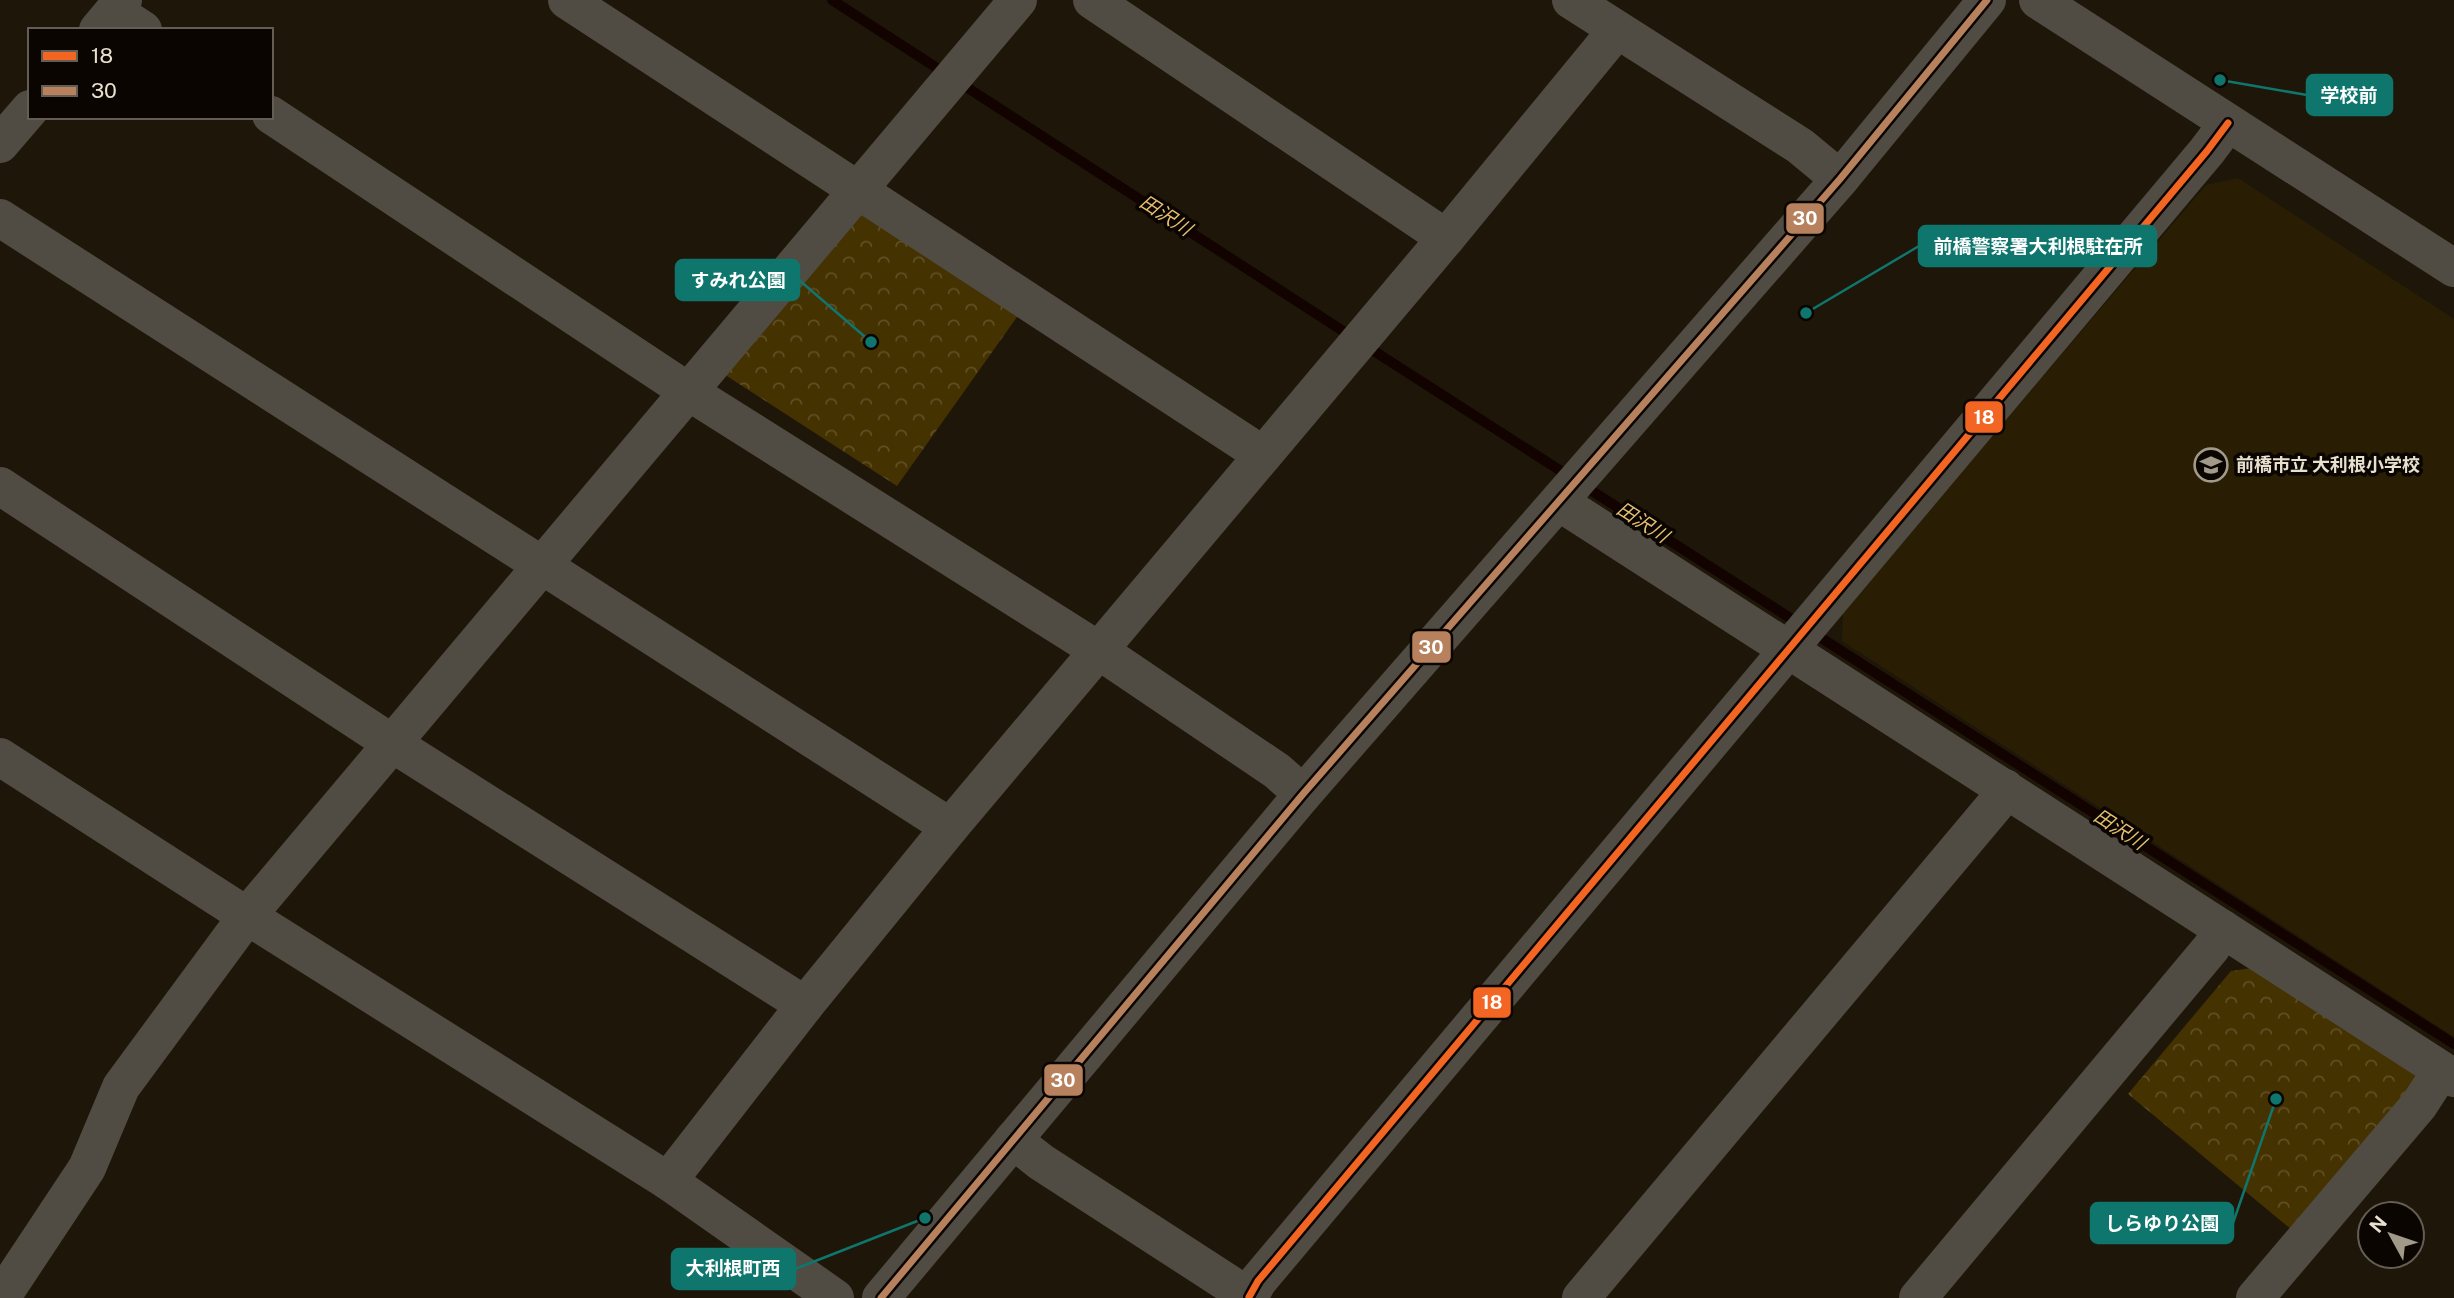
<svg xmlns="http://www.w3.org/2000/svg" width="2454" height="1298" font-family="'Public Sans','Noto Sans JP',sans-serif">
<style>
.built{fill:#291d03}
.park{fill:url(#park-crowns)}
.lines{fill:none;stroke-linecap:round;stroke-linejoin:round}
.stream{stroke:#120301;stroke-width:10}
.minor{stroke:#504c43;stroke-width:38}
.bus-1-casing{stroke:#0a0500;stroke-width:12}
.bus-2-casing{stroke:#0a0500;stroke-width:12}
.bus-1{stroke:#f26522;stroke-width:7}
.bus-2{stroke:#b6815c;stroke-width:7}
.labels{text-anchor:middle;stroke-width:7;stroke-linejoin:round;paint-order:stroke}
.poi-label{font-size:18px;font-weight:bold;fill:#e8e0cf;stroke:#0a0500;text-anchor:start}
.water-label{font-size:19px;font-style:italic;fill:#e6bf6f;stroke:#0a0500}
.leader{fill:none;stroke:#0f766e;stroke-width:2.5}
.callout-dot{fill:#0f766e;stroke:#0a0500;stroke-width:2.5}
.callout{fill:#0f766e;stroke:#0f766e;stroke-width:2.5}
.callout-label{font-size:19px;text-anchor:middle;font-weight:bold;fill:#fff}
.line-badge{stroke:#0a0500;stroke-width:2.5}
.badge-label{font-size:19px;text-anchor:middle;font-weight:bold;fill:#fff}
</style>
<defs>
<pattern id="park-crowns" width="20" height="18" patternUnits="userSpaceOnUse" patternTransform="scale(1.75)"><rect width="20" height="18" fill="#453201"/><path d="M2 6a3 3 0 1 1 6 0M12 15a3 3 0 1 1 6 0" fill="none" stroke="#604f25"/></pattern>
</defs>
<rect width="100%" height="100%" fill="#1e1608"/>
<polygon class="built" points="2238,178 2454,319 2454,1037 1842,641 1843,611 2206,185"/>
<g class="park">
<polygon points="861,205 1019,314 897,486 719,371"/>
<polygon points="2259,967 2419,1068 2419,1105 2304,1240 2128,1094 2231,971"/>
</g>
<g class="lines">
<polyline class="stream" points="832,0 1377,353 2454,1044"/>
<g class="minor">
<polyline points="567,0 1263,455"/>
<polyline points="1092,0 1446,238"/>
<polyline points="1571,0 1800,146 1840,179"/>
<polyline points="2038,0 2454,268"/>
<polyline points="114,11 143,30"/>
<polyline points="98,30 123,0"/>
<polyline points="271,115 689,392 1098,650 1277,771 1303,794"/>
<polyline points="0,144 30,109"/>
<polyline points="0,218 950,827"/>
<polyline points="0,486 393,744 805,1005"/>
<polyline points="1559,502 2454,1078"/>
<polyline points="0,757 247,916 668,1181 835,1298"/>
<polyline points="1013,1140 1041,1162 1251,1298"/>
<polyline points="668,1181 805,1005 950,827 1446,238 1617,30"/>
<polyline points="1249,1297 1258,1281 2207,151 2228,123"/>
<polyline points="1,1298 87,1168 121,1087 247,916 1018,0"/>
<polyline points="881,1298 1303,794 1840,179 1987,0"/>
<polyline points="1581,1298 1995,805 2005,788"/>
<polyline points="1918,1298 2211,948 2223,929"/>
<polyline points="2255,1298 2419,1105 2441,1071"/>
</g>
<defs>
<polyline id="bus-1" points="1249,1297 1258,1281 2207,151 2228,123"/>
<polyline id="bus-2" points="881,1298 1303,794 1840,179 1987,0"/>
</defs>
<use href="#bus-1" class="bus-1-casing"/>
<use href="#bus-2" class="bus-2-casing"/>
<use href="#bus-1" class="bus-1"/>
<use href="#bus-2" class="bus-2"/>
</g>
<defs>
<symbol id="school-ring" viewBox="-11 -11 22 22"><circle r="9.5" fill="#0a0500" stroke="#a19989" stroke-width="1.5"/><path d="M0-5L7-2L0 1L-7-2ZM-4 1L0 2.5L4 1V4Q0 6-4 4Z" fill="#a19989"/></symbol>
</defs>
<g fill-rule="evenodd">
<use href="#school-ring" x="2192" y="446" width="38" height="38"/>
</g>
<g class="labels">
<g class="poi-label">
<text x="2236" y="471">前橋市立 大利根小学校</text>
</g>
<g class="water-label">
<text transform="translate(1166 215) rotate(33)" y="7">田沢川</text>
<text transform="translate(1643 522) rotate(33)" y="7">田沢川</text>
<text transform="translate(2120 829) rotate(33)" y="7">田沢川</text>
</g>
</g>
<path class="leader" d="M2220 80L2307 95M1806 313L1919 246M871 342L799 280M2276 1099L2233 1223M925 1218L795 1269"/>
<g class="callout-dot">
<circle cx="2220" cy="80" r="7"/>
<circle cx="1806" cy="313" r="7"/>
<circle cx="871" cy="342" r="7"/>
<circle cx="2276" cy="1099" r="7"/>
<circle cx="925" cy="1218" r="7"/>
</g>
<g class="callout">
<rect x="2307" y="75" width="85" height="40" rx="7"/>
<rect x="1919" y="226" width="237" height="40" rx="7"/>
<rect x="676" y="260" width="123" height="40" rx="7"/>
<rect x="2091" y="1203" width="142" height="40" rx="7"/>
<rect x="672" y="1249" width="123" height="40" rx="7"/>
</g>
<g class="callout-label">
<text x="2349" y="102">学校前</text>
<text x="2038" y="253">前橋警察署大利根駐在所</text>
<text x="738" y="287">すみれ公園</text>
<text x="2162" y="1230">しらゆり公園</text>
<text x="733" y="1275">大利根町西</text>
</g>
<g class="line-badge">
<rect x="1785" y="202" width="40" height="33" rx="7" fill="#b6815c"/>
<rect x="1964" y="400" width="40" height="34" rx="7" fill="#f26522"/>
<rect x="1411" y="630" width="41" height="34" rx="7" fill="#b6815c"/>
<rect x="1472" y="986" width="40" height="33" rx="7" fill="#f26522"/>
<rect x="1043" y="1063" width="41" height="34" rx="7" fill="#b6815c"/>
</g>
<g class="badge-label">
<text x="1805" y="225">30</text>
<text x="1984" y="424">18</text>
<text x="1431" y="654">30</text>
<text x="1492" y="1009">18</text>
<text x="1063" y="1087">30</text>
</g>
<rect x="28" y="28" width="245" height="91" fill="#0a0500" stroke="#635d53" stroke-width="2"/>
<rect x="42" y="51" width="35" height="10" fill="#f26522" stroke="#635d53" stroke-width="2"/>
<text x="91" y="63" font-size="21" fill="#e8e0cf">18</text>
<rect x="42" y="86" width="35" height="10" fill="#b6815c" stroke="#635d53" stroke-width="2"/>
<text x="91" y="98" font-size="21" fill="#e8e0cf">30</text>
<g transform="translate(2391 1235) rotate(310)"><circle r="33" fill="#0a0500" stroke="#635d53" stroke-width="2"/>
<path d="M0-5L12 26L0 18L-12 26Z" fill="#a19989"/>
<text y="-10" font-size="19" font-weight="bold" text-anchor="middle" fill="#e8e0cf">N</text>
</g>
</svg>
